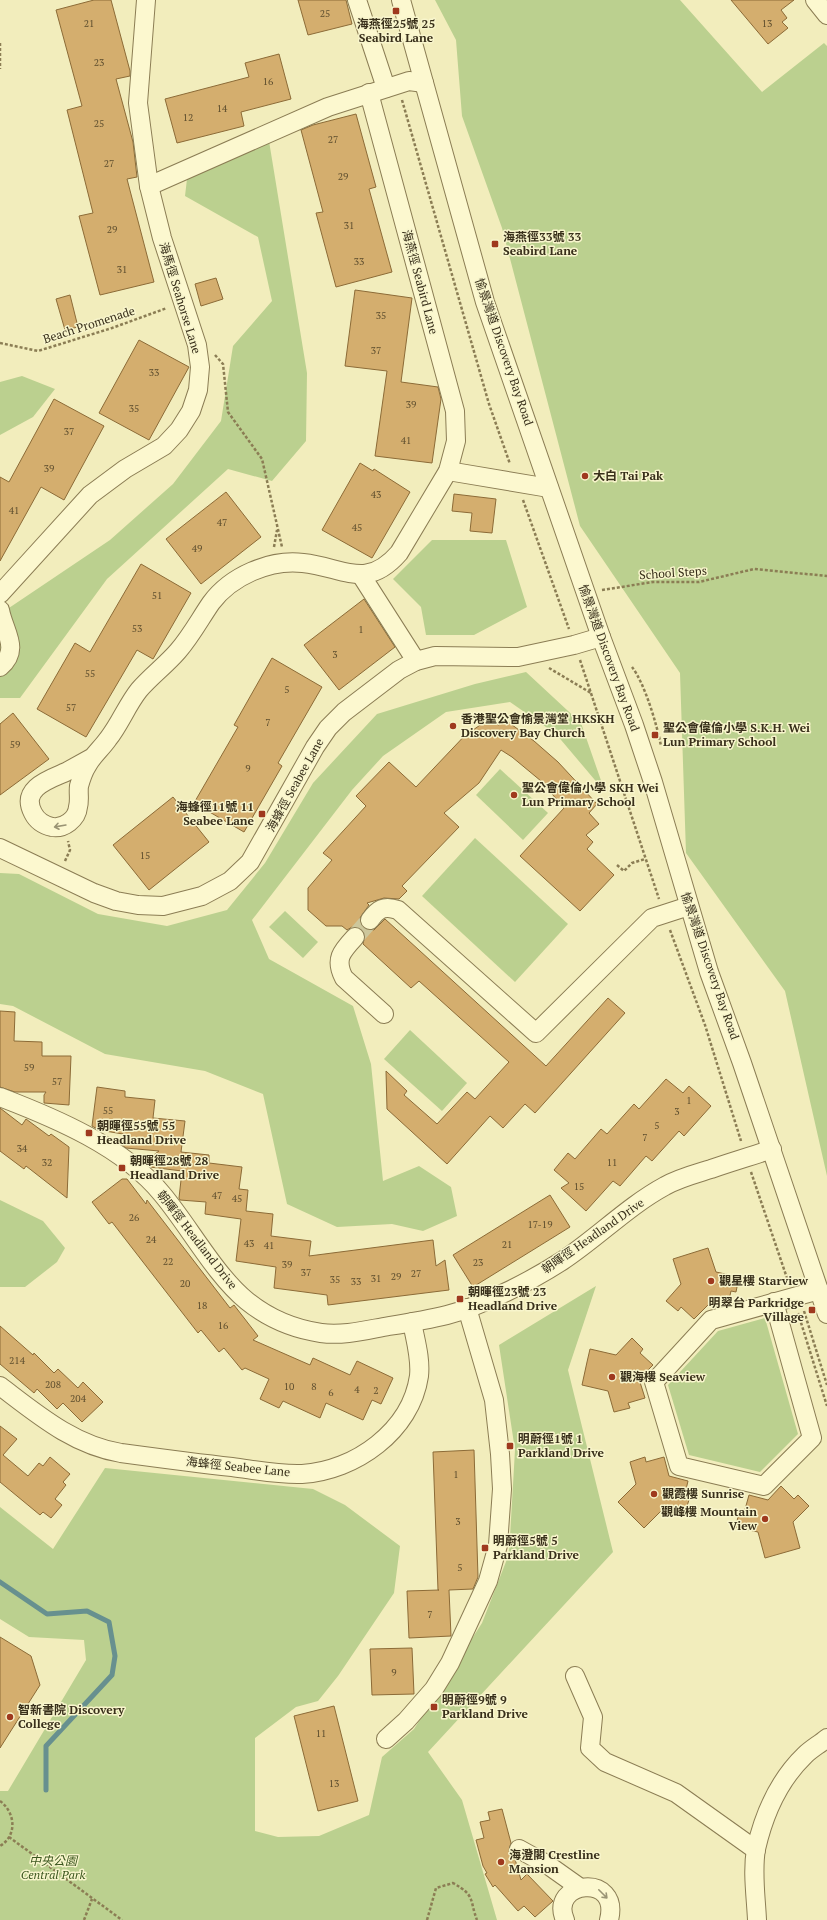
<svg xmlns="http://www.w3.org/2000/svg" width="827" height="1920" font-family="'PT Serif','Noto Sans TC',serif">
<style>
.green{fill:#bbd08f}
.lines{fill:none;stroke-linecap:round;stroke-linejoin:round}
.stream{stroke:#67908f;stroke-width:5}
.building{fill:#d4ae6e;stroke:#8c6b37}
.minor-tunnel{stroke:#cdc79c;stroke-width:18;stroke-dasharray:18 9;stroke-linecap:butt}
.minor-casing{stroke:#8b7d54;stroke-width:20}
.path{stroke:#8b7d54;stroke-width:2.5;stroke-dasharray:3 2;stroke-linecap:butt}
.minor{stroke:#fcf8cf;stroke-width:18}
.oneway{stroke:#9a9474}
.poi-dot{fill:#9f391e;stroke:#f8f5cc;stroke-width:1.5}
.labels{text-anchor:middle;stroke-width:3;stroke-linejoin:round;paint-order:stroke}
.number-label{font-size:10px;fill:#5f4f2f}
.poi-label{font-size:12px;font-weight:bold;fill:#382f1a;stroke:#f8f5cc;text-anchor:start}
.street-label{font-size:12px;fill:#382f1a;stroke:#f8f5cc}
.park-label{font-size:12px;font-style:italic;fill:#3c571f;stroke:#f8f5cc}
</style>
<rect width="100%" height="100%" fill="#f2edbc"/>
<g class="green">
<polygon points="435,0 680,0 762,92 824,43 827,46 827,1176 785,991 686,853 680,673 580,526 502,228 462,116 456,40"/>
<polygon points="269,141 307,373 306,441 272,481 228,469 107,579 20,698 0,698 0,614 110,540 173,484 221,421 233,346 272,301 258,237 185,196 187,179"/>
<polygon points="22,376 55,389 33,417 0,435 0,382"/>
<polygon points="432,540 506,540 527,607 474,635 426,635 421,607 393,579"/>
<polygon points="526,672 581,723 605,792 556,734 510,702 446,712 383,756 352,790 252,920 269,959 353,1006 371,1064 383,1181 419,1166 451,1187 457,1216 423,1231 392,1224 337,1227 287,1204 263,1094 205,1071 105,1054 13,1006 0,1004 0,873 19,874 98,914 167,926 227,910 265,863 313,783 377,714 475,684"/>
<polygon points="500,769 548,813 523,840 476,795"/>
<polygon points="475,838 568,924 515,982 422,896"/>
<polygon points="285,911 318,942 303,958 269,927"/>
<polygon points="410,1030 467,1083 442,1111 384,1059"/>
<polygon points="0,1200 43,1221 65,1248 57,1262 25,1287 0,1287"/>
<polygon points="596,1286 568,1370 613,1552 428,1752 462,1800 497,1920 0,1920 0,1791 8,1791 86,1660 84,1640 29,1637 0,1619 0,1507 53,1549 105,1468 313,1489 345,1505 400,1546 394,1593 338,1676 318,1701 296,1707 255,1738 255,1831 278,1837 319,1836 369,1815 382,1757 414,1729 482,1623 509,1554 515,1450 499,1345"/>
<polygon points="765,1318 798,1434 760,1472 689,1455 668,1385 718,1331"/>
</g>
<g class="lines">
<polyline class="stream" points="0,1582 47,1614 87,1611 109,1622 115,1656 112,1675 46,1746 46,1790"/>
</g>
<g class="building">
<polygon points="94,0 111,0 130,71 130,76 116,79 133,142 137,177 127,179 154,282 100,295 79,216 93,213 67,110 82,106 56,10"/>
<polygon points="298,0 346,0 352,24 308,35"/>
<polygon points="731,0 794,0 781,10 787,18 782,22 788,28 768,44"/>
<polygon points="279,54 291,99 241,112 244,126 177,143 165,99 249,77 245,63"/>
<polygon points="356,114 376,187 369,189 392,272 336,287 316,213 323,212 301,130 313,125"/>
<polygon points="216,278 223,299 201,306 195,284"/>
<polygon points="355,290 412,298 401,382 438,387 441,399 432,463 375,456 387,371 345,366"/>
<polygon points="70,295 78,327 65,330 56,299"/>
<polygon points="139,340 189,367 149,440 99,413"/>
<polygon points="54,399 104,426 64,500 41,487 0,561 0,477 9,482"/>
<polygon points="360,463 373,471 374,469 410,492 372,558 322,530"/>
<polygon points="226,492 261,537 201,584 166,539"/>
<polygon points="454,494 496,499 492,533 470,531 472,513 452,511"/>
<polygon points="141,564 191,593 153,659 137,650 86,737 37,709 75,643 90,652"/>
<polygon points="364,599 395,647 339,690 304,645"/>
<polygon points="272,658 322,687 278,763 282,766 244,832 194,803 238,727 234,725"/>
<polygon points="13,713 49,759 0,795 0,724"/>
<polygon points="504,719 534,741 558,762 597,804 589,813 599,824 586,835 593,842 587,849 614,875 580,911 520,856 564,808 541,781 512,757 501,750 479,783 444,813 459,827 402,886 407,891 399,899 384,898 367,903 369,905 360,918 360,924 364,929 374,930 385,919 546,1066 608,998 625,1013 535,1113 525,1104 503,1128 490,1116 447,1164 387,1109 386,1071 407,1091 404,1095 437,1124 467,1092 475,1099 509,1062 419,981 411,988 363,944 365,934 362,929 352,927 347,930 342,926 326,926 308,910 308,888 332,860 323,853 366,806 356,796 389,762 416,787 471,729 473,730 486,721 499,725"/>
<polygon points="173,797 209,842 149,890 113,845"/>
<polygon points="0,1011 15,1012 14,1041 42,1042 42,1056 71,1056 69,1105 44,1103 44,1095 46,1092 15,1092 0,1087"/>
<polygon points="666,1079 683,1093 689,1086 711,1106 684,1136 679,1131 652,1161 646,1156 620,1186 613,1181 586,1211 561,1188 569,1183 554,1170 568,1153 575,1159 601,1129 607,1134 634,1104 639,1109"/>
<polygon points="97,1087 125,1091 125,1097 155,1100 153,1118 185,1121 181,1152 209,1155 209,1163 242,1167 239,1189 248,1190 246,1211 273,1214 271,1236 311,1241 309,1256 433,1240 436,1266 445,1260 449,1290 328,1305 327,1295 274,1288 276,1267 236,1261 241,1219 205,1214 206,1202 180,1200 179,1198 182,1171 150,1167 151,1157 159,1151 126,1148 122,1145 123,1134 99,1130 92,1126"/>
<polygon points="0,1108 22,1125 26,1119 49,1136 51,1134 69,1147 67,1198 26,1166 24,1169 0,1151"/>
<polygon points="122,1179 127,1179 146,1204 147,1200 230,1308 234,1305 258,1336 253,1340 310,1365 313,1358 350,1375 357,1361 393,1378 381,1404 372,1400 363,1420 326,1403 320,1418 283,1401 279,1408 260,1399 269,1379 245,1368 242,1370 224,1348 219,1352 201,1330 198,1333 112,1222 109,1224 92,1202"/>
<polygon points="550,1195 570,1227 473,1287 453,1255"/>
<polygon points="708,1248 716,1272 739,1277 736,1292 731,1291 728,1304 719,1307 708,1305 694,1319 681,1307 678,1311 666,1301 681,1284 673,1259"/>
<polygon points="0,1326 33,1355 34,1353 54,1373 58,1369 78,1388 83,1382 103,1402 82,1422 63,1403 57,1409 37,1389 34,1393 0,1364"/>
<polygon points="632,1338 643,1349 640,1353 653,1365 639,1379 645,1398 628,1403 630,1408 614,1412 608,1391 582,1385 587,1362 590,1349 616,1355"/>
<polygon points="0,1426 17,1439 3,1455 28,1476 39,1463 43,1466 50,1457 70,1474 63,1482 66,1485 55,1499 62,1505 51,1518 43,1512 40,1515 0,1482"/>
<polygon points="474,1450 478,1577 473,1589 449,1590 451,1636 409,1638 407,1591 439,1590 438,1590 433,1452"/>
<polygon points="645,1457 646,1462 664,1457 669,1476 688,1481 684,1498 689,1500 684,1515 663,1509 644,1528 618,1502 636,1484 630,1462"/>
<polygon points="781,1486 794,1499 798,1495 809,1506 793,1522 800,1548 765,1558 758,1532 736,1527 739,1511 744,1513 749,1495 768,1500"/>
<polygon points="0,1637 31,1656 40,1685 0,1748"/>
<polygon points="412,1648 414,1694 372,1695 370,1649"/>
<polygon points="334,1706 358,1801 318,1811 294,1716"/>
<polygon points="502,1809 511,1843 509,1850 510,1855 515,1859 521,1880 527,1874 553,1901 535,1917 524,1906 518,1911 495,1885 493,1887 485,1874 487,1873 483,1866 476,1840 484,1838 480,1822 490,1820 488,1812"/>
</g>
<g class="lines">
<polyline class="minor-tunnel" points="355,937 370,920"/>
<defs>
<g id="minor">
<polyline points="357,0 386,88"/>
<polyline points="401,0 485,302 601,637 634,725 653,782 709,972 742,1063 827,1314"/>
<polyline points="815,0 827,15"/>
<polyline points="149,186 328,107 409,81 424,83"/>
<polyline points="448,471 549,488"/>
<polyline points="361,575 416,661"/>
<polyline points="0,594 90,495 125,469 164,446 179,430 191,411 198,390 200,367 197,345 162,238 149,186 138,103 146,0"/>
<path d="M0,610C4,632 21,649 0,667"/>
<path d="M93,757C84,762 75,767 66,772C50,779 20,788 33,813C37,821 43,825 52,827C64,829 77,819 78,807C80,800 78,793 79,786C81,779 83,772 87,766C92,756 101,749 108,739C120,724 127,705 139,690C151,676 166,665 178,651C191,636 200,619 211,603C231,576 270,559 303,563C343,567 366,591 399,553L448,471L456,441L455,411L369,93"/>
<polyline points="0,848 94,893 116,901 138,905 163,906 202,896 230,881 250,862 315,747 328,728 344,712 399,670 416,661 435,656 518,657 574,645 601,637"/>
<path d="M370,920C378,909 384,905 398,910L536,1033L652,918L689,906"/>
<path d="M355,937C342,951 334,959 344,978L384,1014"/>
<path d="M0,1097C55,1118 124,1147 162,1194C189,1226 215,1275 247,1301C268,1318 294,1329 321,1333C344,1336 366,1330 389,1326C408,1323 427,1320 447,1315C482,1306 531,1281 562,1261C597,1238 628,1206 665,1186C679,1178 695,1174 711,1169C731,1162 752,1156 772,1149"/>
<polyline points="774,1302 812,1438 764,1486 679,1466 654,1382 711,1320 819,1290"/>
<path d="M0,1386C37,1414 73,1445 121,1453C158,1458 195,1463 232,1467C255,1470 279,1475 302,1474C355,1471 411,1431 419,1376C421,1358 415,1339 412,1322"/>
<polyline points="575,1676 593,1717 590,1748 605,1762 676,1793 756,1850"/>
<polyline points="386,1739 406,1721 434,1689 450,1663 488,1581 498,1545 502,1489 500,1454 494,1400 467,1308"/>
<polyline points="519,1849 548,1865 579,1887"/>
<path d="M565,1920C548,1881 621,1872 609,1920"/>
<path d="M757,1920C756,1897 752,1872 756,1849C764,1814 779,1780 805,1755C811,1749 820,1744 827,1738"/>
</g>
</defs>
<use href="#minor" class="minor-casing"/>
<g class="path">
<polyline points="0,43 0,69"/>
<polyline points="402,100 489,404 510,464"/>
<polyline points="0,343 38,351 112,328 167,308"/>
<polyline points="215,355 223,364 228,412 262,459 282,547"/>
<polyline points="523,500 569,629"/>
<polyline points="274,547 277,530"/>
<polyline points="602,590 653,582 699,582 754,569 827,576"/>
<polyline points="580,660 659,899"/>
<path d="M632,667C645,684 657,725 661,746"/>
<polyline points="549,668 591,693"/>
<polyline points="65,861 70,850 68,841"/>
<polyline points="617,865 624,871 632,863 645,859"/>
<polyline points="670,930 705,1025 741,1141"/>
<polyline points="751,1172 788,1281"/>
<polyline points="804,1311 827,1385"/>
<polyline points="798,1313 827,1406"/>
<path d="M0,1801C15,1812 18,1835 0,1846"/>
<polyline points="9,1837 122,1920"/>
<polyline points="84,1920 92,1899"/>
<path d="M427,1920L436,1888L453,1883C476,1896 469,1899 477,1920"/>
</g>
<use href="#minor" class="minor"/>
</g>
<defs><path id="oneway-shaft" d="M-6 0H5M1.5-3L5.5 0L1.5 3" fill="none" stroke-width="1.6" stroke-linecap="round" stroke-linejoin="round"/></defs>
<g class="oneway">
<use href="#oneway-shaft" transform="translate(60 826) rotate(170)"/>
<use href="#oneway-shaft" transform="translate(603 1894) rotate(45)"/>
</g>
<g class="poi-dot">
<rect x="392" y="7" width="8" height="8" rx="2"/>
<rect x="491" y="240" width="8" height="8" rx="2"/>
<circle cx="585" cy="476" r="4"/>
<circle cx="453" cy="726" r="4"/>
<rect x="651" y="731" width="8" height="8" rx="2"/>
<circle cx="514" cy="795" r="4"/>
<rect x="258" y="810" width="8" height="8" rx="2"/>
<rect x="85" y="1129" width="8" height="8" rx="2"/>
<rect x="118" y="1164" width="8" height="8" rx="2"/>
<circle cx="711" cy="1281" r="4"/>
<rect x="456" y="1295" width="8" height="8" rx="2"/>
<rect x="808" y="1306" width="8" height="8" rx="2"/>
<circle cx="612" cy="1377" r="4"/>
<rect x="506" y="1442" width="8" height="8" rx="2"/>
<circle cx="654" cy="1494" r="4"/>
<circle cx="765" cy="1519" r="4"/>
<rect x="481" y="1544" width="8" height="8" rx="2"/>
<rect x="430" y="1703" width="8" height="8" rx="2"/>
<circle cx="10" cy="1717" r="4"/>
<circle cx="501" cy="1862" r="4"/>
</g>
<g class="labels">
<g class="number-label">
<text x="325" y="17">25</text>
<text x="89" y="27">21</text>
<text x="767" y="27">13</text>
<text x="99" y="66">23</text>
<text x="268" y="85">16</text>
<text x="222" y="112">14</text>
<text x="188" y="121">12</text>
<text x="99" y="127">25</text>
<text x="333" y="143">27</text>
<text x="109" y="167">27</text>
<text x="343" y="180">29</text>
<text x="349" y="229">31</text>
<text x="112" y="233">29</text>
<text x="359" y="265">33</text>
<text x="122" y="273">31</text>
<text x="381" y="319">35</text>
<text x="376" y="354">37</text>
<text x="154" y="376">33</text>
<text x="411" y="408">39</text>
<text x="134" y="412">35</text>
<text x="69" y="435">37</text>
<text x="406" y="444">41</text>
<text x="49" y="472">39</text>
<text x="376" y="498">43</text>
<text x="14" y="514">41</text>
<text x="222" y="526">47</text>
<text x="357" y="531">45</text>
<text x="197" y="552">49</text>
<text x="157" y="599">51</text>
<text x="137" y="632">53</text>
<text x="361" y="633">1</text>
<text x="335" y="658">3</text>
<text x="90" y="677">55</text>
<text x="287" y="693">5</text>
<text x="71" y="711">57</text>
<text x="268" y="726">7</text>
<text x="15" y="748">59</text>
<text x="248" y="772">9</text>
<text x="145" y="859">15</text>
<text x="29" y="1071">59</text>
<text x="57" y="1085">57</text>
<text x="689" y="1104">1</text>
<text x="108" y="1114">55</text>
<text x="677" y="1115">3</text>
<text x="657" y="1129">5</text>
<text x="645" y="1141">7</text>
<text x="22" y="1152">34</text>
<text x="47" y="1166">32</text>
<text x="612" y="1166">11</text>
<text x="579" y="1190">15</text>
<text x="217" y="1199">47</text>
<text x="237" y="1202">45</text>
<text x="134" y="1221">26</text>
<text x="540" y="1228">17-19</text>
<text x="151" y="1243">24</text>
<text x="249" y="1247">43</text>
<text x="507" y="1248">21</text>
<text x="269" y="1249">41</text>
<text x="168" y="1265">22</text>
<text x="478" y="1266">23</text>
<text x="287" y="1268">39</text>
<text x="306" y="1276">37</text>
<text x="416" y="1277">27</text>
<text x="396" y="1280">29</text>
<text x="376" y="1282">31</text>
<text x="335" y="1283">35</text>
<text x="356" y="1285">33</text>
<text x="185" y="1287">20</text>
<text x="202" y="1309">18</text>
<text x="223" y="1329">16</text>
<text x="17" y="1364">214</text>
<text x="53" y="1388">208</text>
<text x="289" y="1390">10</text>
<text x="314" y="1390">8</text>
<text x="357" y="1393">4</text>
<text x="376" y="1394">2</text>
<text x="331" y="1396">6</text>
<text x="78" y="1402">204</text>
<text x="456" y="1478">1</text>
<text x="458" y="1525">3</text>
<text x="460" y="1571">5</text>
<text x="430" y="1618">7</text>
<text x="394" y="1676">9</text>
<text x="321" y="1737">11</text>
<text x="334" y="1787">13</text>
</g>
<g class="poi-label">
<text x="396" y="28" text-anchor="middle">海燕徑25號 25<tspan x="396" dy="14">Seabird Lane</tspan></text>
<text x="503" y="241">海燕徑33號 33<tspan x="503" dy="14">Seabird Lane</tspan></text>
<text x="593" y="480">大白 Tai Pak</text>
<text x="461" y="723">香港聖公會愉景灣堂 HKSKH<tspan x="461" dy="14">Discovery Bay Church</tspan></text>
<text x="663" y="732">聖公會偉倫小學 S.K.H. Wei<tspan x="663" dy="14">Lun Primary School</tspan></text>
<text x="522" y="792">聖公會偉倫小學 SKH Wei<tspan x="522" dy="14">Lun Primary School</tspan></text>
<text x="254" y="811" text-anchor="end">海蜂徑11號 11<tspan x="254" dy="14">Seabee Lane</tspan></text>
<text x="97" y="1130">朝暉徑55號 55<tspan x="97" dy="14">Headland Drive</tspan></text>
<text x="130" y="1165">朝暉徑28號 28<tspan x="130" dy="14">Headland Drive</tspan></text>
<text x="719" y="1285">觀星樓 Starview</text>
<text x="468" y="1296">朝暉徑23號 23<tspan x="468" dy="14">Headland Drive</tspan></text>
<text x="804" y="1307" text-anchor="end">明翠台 Parkridge<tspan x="804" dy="14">Village</tspan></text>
<text x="620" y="1381">觀海樓 Seaview</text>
<text x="518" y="1443">明蔚徑1號 1<tspan x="518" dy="14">Parkland Drive</tspan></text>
<text x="662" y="1498">觀霞樓 Sunrise</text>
<text x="757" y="1516" text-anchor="end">觀峰樓 Mountain<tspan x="757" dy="14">View</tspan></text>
<text x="493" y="1545">明蔚徑5號 5<tspan x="493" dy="14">Parkland Drive</tspan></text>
<text x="442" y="1704">明蔚徑9號 9<tspan x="442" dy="14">Parkland Drive</tspan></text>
<text x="18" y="1714">智新書院 Discovery<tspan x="18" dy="14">College</tspan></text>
<text x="509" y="1859">海澄閣 Crestline<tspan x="509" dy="14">Mansion</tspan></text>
</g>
<g class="street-label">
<text transform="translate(420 282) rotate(75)" y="4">海燕徑 Seabird Lane</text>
<text transform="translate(180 298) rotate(73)" y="4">海馬徑 Seahorse Lane</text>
<text transform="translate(89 325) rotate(-18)" y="4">Beach Promenade</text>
<text transform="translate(504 352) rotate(71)" y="4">愉景灣道 Discovery Bay Road</text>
<text transform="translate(673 573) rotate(-4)" y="4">School Steps</text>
<text transform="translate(609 658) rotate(70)" y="4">愉景灣道 Discovery Bay Road</text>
<text transform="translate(295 785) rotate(-61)" y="4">海蜂徑 Seabee Lane</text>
<text transform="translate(710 966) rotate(71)" y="4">愉景灣道 Discovery Bay Road</text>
<text transform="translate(593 1236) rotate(-35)" y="4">朝暉徑 Headland Drive</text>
<text transform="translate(197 1240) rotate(52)" y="4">朝暉徑 Headland Drive</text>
<text transform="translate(238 1467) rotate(6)" y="4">海蜂徑 Seabee Lane</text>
</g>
<g class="park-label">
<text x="53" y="1865">中央公園<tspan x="53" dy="14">Central Park</tspan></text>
</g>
</g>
</svg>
